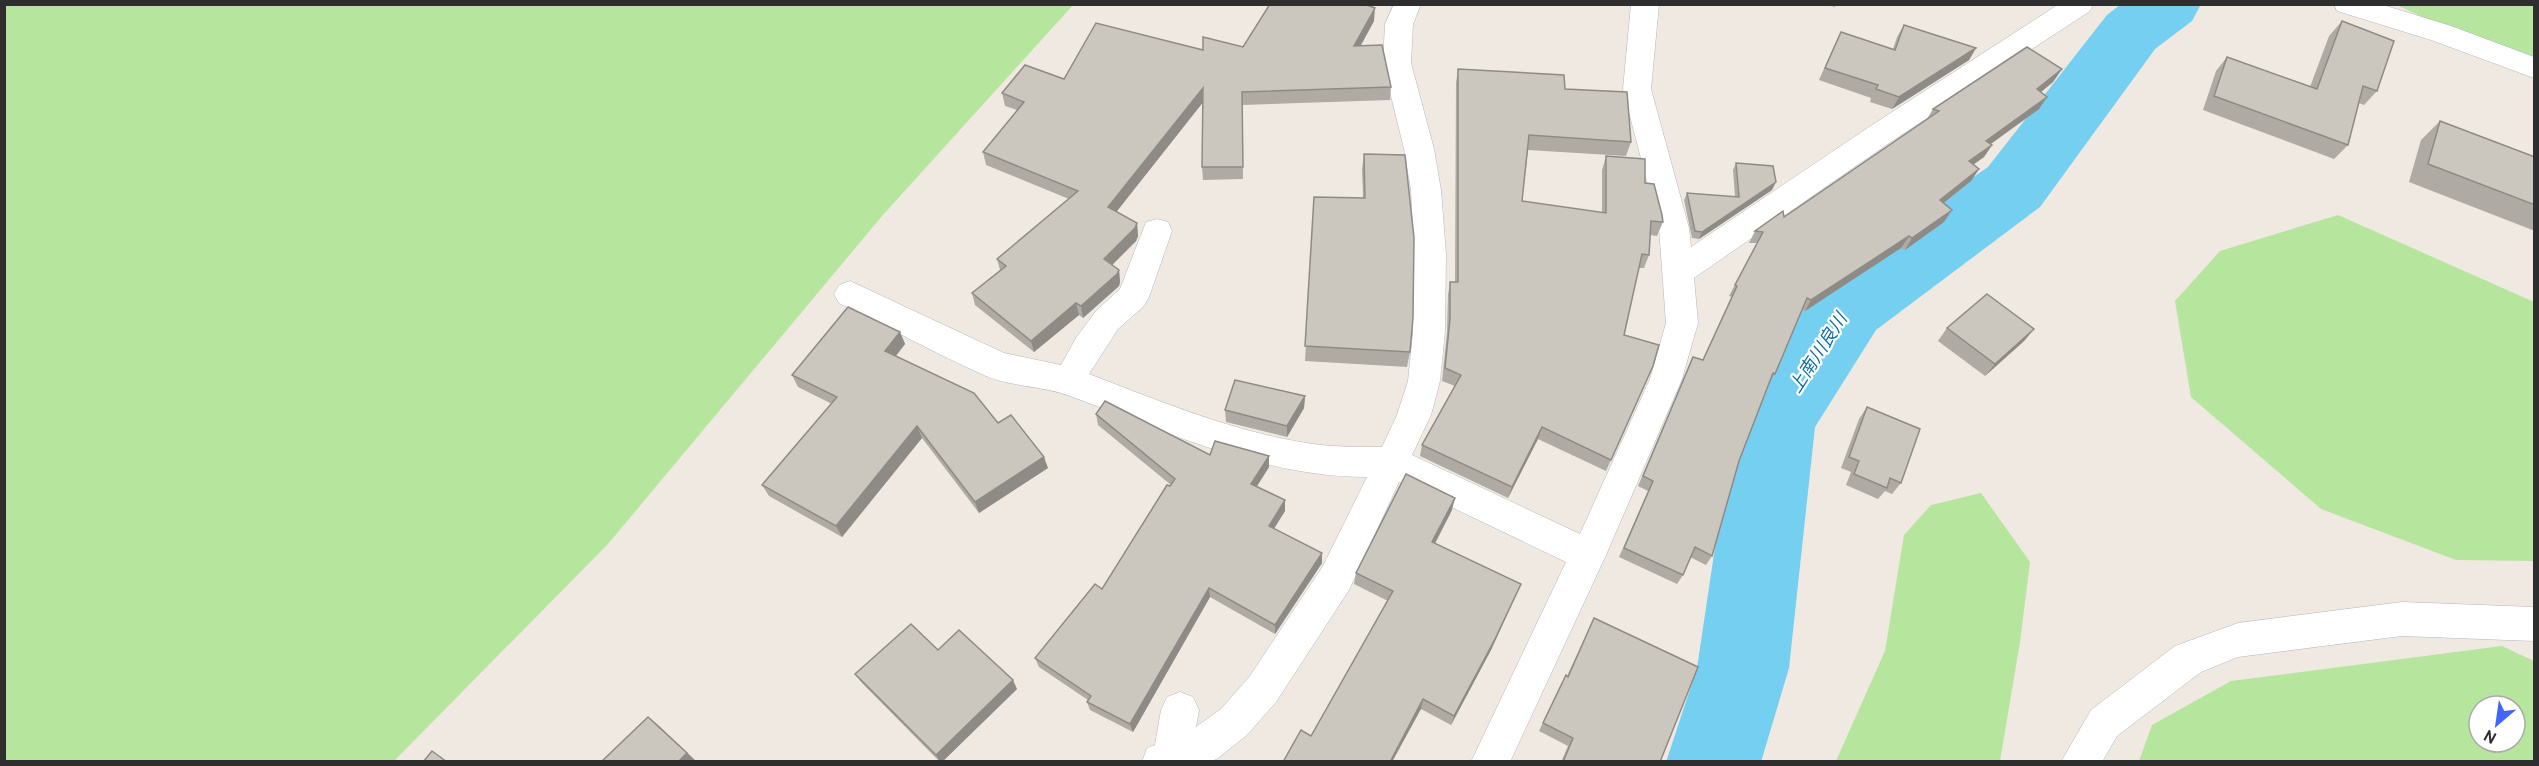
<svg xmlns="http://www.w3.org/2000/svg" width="2539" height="766" font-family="Overpass,'Noto Sans JP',sans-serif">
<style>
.green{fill:#b6e59e;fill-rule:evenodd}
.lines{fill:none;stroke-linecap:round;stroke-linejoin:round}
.river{fill:#75cff0;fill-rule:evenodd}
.minor-casing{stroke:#b4b7c1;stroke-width:1}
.path{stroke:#c9c9c9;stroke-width:4;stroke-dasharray:4.5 3;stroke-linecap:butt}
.minor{fill:#fff;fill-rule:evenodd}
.wall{fill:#afaba4}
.shaded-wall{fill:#8e8b86}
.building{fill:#cbc7bf;stroke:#8e8b86;stroke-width:1.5}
.labels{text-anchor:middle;stroke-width:4.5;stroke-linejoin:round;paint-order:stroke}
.water-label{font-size:18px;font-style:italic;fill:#0d6fa3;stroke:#fff}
</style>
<rect width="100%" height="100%" fill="#efe9e1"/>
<g class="green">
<polygon points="4,5 5,4 1073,5 882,216 608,544 393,762 5,761"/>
<polygon points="2397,5 2534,5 2534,70"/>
<polygon points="2338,215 2534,302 2534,561 2456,560 2321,509 2191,397 2175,301 2220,251"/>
<polygon points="1981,493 2030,562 2020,642 2000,761 1836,761 1885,651 1904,535 1931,505"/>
<path d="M2502,646L2534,661V761H2139L2152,725L2231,681ZM2479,706H2515V742H2479Z"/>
</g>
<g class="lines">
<polygon class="river" points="2121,4 2201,4 2192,21 2155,49 2040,207 1876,330 1815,427 1789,668 1761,762 1666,762 1697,668 1734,420 1746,395 1820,284 1988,167 2107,15"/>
<defs>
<g id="minor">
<path d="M1394,4H1421L1413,24L1411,63L1434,149L1441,190L1446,254L1445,332L1440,381L1431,415L1412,455L1580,534L1650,379L1666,323L1659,228L1623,89L1631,4H1659L1651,89L1689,228L1691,247L1869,127L2059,4H2093L2090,11L1889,143L1694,278L1698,323L1682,379L1606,555L1510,762H1471L1566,562L1399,482L1349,590L1276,702L1247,735L1218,758L1210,762H1142L1147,748L1155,745L1161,710L1167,697L1180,692L1193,697L1199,710L1196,727L1221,709L1250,676L1323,566L1367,477C1263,477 1165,431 1070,396C1043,386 1012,387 986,376C936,354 888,327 839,303L834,294L839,285L850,281L1004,353L1061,365L1076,338L1096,311L1120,289L1146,222L1157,219L1168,222L1172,231L1149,297L1144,306L1118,329L1089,374C1162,402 1236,433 1313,444C1335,447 1359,447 1382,447L1397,415L1408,381L1413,332L1414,254L1411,190L1404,149L1383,63L1385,24Z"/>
<polygon points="2334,4 2380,4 2451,26 2534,57 2534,78 2431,40 2337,11"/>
<polygon points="2402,602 2534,607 2534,641 2402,636 2238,657 2201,672 2117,736 2102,762 2061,762 2091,710 2175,646 2238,623"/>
</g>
</defs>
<use href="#minor" class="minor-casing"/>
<polyline class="path" points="1833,7 1834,4"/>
<use href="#minor" class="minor"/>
</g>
<g class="wall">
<polygon points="1374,21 1360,46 1391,87 1390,100 1242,105 1243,179 1203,180 1202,167 1203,102 1116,212 1137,223 1138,236 1136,241 1112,265 1119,270 1120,282 1119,286 1083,318 1079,315 1034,352 975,305 972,293 1000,270 997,259 1069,199 986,165 983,152 1017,110 1005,106 1002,93 1203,50 1243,47"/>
<polygon points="2342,21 2377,91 2364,105 2359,103 2348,145 2334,159 2203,110 2216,71 2227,57 2310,87 2329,36"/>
<polygon points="1904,25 1976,48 1969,60 1892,109 1870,102 1871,98 1819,80 1835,44 1893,49 1897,37"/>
<polygon points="1458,69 1565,89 1631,142 1626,156 1528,150 1522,201 1602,213 1602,170 1606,156 1645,183 1663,222 1657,236 1650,235 1649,255 1644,268 1639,268 1624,335 1653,366 1606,471 1538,439 1508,498 1420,456 1422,445 1455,386 1442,381 1447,332 1448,295 1450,282 1455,282 1456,83"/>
<polygon points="2062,69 2053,82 2041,92 2047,97 2039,109 1991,144 1992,145 1984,157 1973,165 1979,169 1971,181 1944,203 1944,222 1905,250 1901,248 1805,311 1802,310 1775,374 1768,385 1739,461 1712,556 1706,565 1690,557 1683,575 1677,584 1619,557 1648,491 1638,486 1693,357 1703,360 1732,297 1729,296 1757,243 1749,243 1755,231 1784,217 1927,119 1933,109"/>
<polygon points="2440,121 2535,157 2535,231 2409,182 2421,140"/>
<polygon points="1364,154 1410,352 1407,367 1305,361 1314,197 1363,198 1362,170"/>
<polygon points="1736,163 1772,190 1699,239 1692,238 1684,200 1687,193 1735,197 1733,170"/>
<polygon points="1947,328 2034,329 2024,341 1985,376 1938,341"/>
<polygon points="900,332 905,344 896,356 998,423 1048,468 979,513 922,438 842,537 769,496 762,485 832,404 798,387 792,375"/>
<polygon points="1305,396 1304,408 1287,437 1226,422 1225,410"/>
<polygon points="1867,407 1901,483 1892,494 1885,491 1878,499 1846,485 1851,472 1841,468 1859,419"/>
<polygon points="1096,414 1210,455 1269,456 1269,467 1257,486 1285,500 1285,511 1274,529 1322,553 1322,563 1275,634 1210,597 1133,732 1090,710 1087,702 1088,700 1039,667 1035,658 1102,589 1171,485 1098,425"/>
<polygon points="1452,510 1435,544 1521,584 1491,650 1451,725 1421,709 1311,736 1388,601 1354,584 1356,573"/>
<polygon points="1594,618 1660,762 1561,762 1568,746 1539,731 1561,684 1567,676"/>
<polygon points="938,650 1017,689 942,762 940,762 862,683 855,674"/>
</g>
<g class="shaded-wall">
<polygon points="1375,8 1374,21 1353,60 1354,46"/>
<polygon points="1976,48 1969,60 1892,109 1899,97"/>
<polygon points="2062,69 2053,82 2029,102 2037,89"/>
<polygon points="1203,88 1204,101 1110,220 1108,207"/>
<polygon points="2047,97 2039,109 1978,153 1986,141"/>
<polygon points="1992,145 1984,157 1961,173 1969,161"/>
<polygon points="1979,169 1971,181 1932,212 1940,200"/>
<polygon points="1776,182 1772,190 1699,239 1702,232"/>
<polygon points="1952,210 1944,222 1905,250 1912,238"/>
<polygon points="1137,223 1138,236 1136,241 1106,271 1104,259"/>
<polygon points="1909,236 1901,248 1805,311 1811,300"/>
<polygon points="1119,270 1120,282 1119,286 1083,318 1081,306"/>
<polygon points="1076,303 1079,315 1034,352 1031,341"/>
<polygon points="2034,329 2024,341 1985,376 1995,364"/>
<polygon points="900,332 905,344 890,363 885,351"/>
<polygon points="1305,396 1304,408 1287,437 1287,426"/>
<polygon points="917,426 922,438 842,537 836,526"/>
<polygon points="1542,427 1538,439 1508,498 1512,487"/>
<polygon points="1269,456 1269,467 1252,494 1251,484"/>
<polygon points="1044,457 1048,468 979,513 975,502"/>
<polygon points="1455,498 1452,510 1429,554 1432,542"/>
<polygon points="1285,500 1285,511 1269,536 1269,526"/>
<polygon points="1322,553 1322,563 1275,634 1275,625"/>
<polygon points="1521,584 1491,650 1451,725 1454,716"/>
<polygon points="1209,588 1210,597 1133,732 1130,724"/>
<polygon points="1013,680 1017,689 942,762 940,762 936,755"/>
<polygon points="1423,699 1421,709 1392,762 1390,762"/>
<polygon points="648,717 658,725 696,761 696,762 678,762"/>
</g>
<g class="building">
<polygon points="1270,4 1364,4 1375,8 1354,46 1382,45 1391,87 1242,92 1243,167 1202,167 1203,88 1108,207 1137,223 1135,228 1104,259 1119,270 1117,274 1081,306 1076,303 1031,341 972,293 1006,266 997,259 1078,191 983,152 1024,102 1002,93 1025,65 1064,79 1096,23 1203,50 1203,37 1243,47"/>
<polygon points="2342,21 2394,41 2377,91 2363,86 2348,145 2214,96 2227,57 2317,89"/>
<polygon points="1904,25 1976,48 1899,97 1876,89 1878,85 1825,68 1841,32 1895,50"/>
<polygon points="2027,47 2062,69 2037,89 2047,97 1986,141 1992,145 1969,161 1979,169 1940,200 1952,210 1912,238 1909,236 1811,300 1807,298 1775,374 1773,373 1739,461 1712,556 1695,547 1683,575 1624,548 1653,481 1643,476 1693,357 1703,360 1737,286 1735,285 1763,232 1755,231 1783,211 1784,217 1939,111 1933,109"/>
<polygon points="1458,69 1564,75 1565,89 1627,92 1631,142 1529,135 1522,201 1606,213 1606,156 1645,159 1645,183 1654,184 1662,215 1663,222 1651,221 1649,255 1642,254 1624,335 1659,345 1653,366 1611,460 1542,427 1512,487 1422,445 1461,375 1445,368 1450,319 1450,282 1458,282"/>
<polygon points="2440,121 2535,157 2535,205 2428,164"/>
<polygon points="1364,154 1405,155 1414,238 1413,317 1410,352 1305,346 1314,197 1365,198"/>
<polygon points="1736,163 1773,166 1776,182 1702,232 1695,231 1687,193 1739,197"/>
<polygon points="1987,294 2034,329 1995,364 1947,328"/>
<polygon points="848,307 900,332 885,351 974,393 998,423 1011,415 1044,457 975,502 917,426 836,526 762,485 837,397 792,375"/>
<polygon points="1235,380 1305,396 1287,426 1225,410"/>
<polygon points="1105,401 1210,455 1215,441 1269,456 1251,484 1285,500 1269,526 1322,553 1275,625 1209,588 1130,724 1087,702 1091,696 1035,658 1095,584 1102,589 1167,485 1170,486 1175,479 1096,414"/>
<polygon points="1867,407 1920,429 1901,483 1890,478 1887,488 1854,474 1859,461 1849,457"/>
<polygon points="1406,474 1455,498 1432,542 1521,584 1495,639 1454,716 1423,699 1390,762 1283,762 1301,730 1311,736 1393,591 1356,573"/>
<polygon points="1594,618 1698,667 1660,762 1563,762 1573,738 1543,723 1566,675 1568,677"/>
<polygon points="911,624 938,650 959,630 1013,680 936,755 855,674"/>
<polygon points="648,717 687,753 678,762 601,762"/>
<polygon points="432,751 447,762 423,762"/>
</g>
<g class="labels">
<g class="water-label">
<text transform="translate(1818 353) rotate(-57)" y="6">上南川良川</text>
</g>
</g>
<rect width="2539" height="766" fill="none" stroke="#2e2e2e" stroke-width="12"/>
<g transform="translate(2497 724) rotate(209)"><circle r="28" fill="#ffffff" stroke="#ababab" stroke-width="1.5"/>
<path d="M0-4.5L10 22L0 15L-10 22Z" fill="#4264fb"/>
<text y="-9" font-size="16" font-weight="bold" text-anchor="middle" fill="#2e2e2e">N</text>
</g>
</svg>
